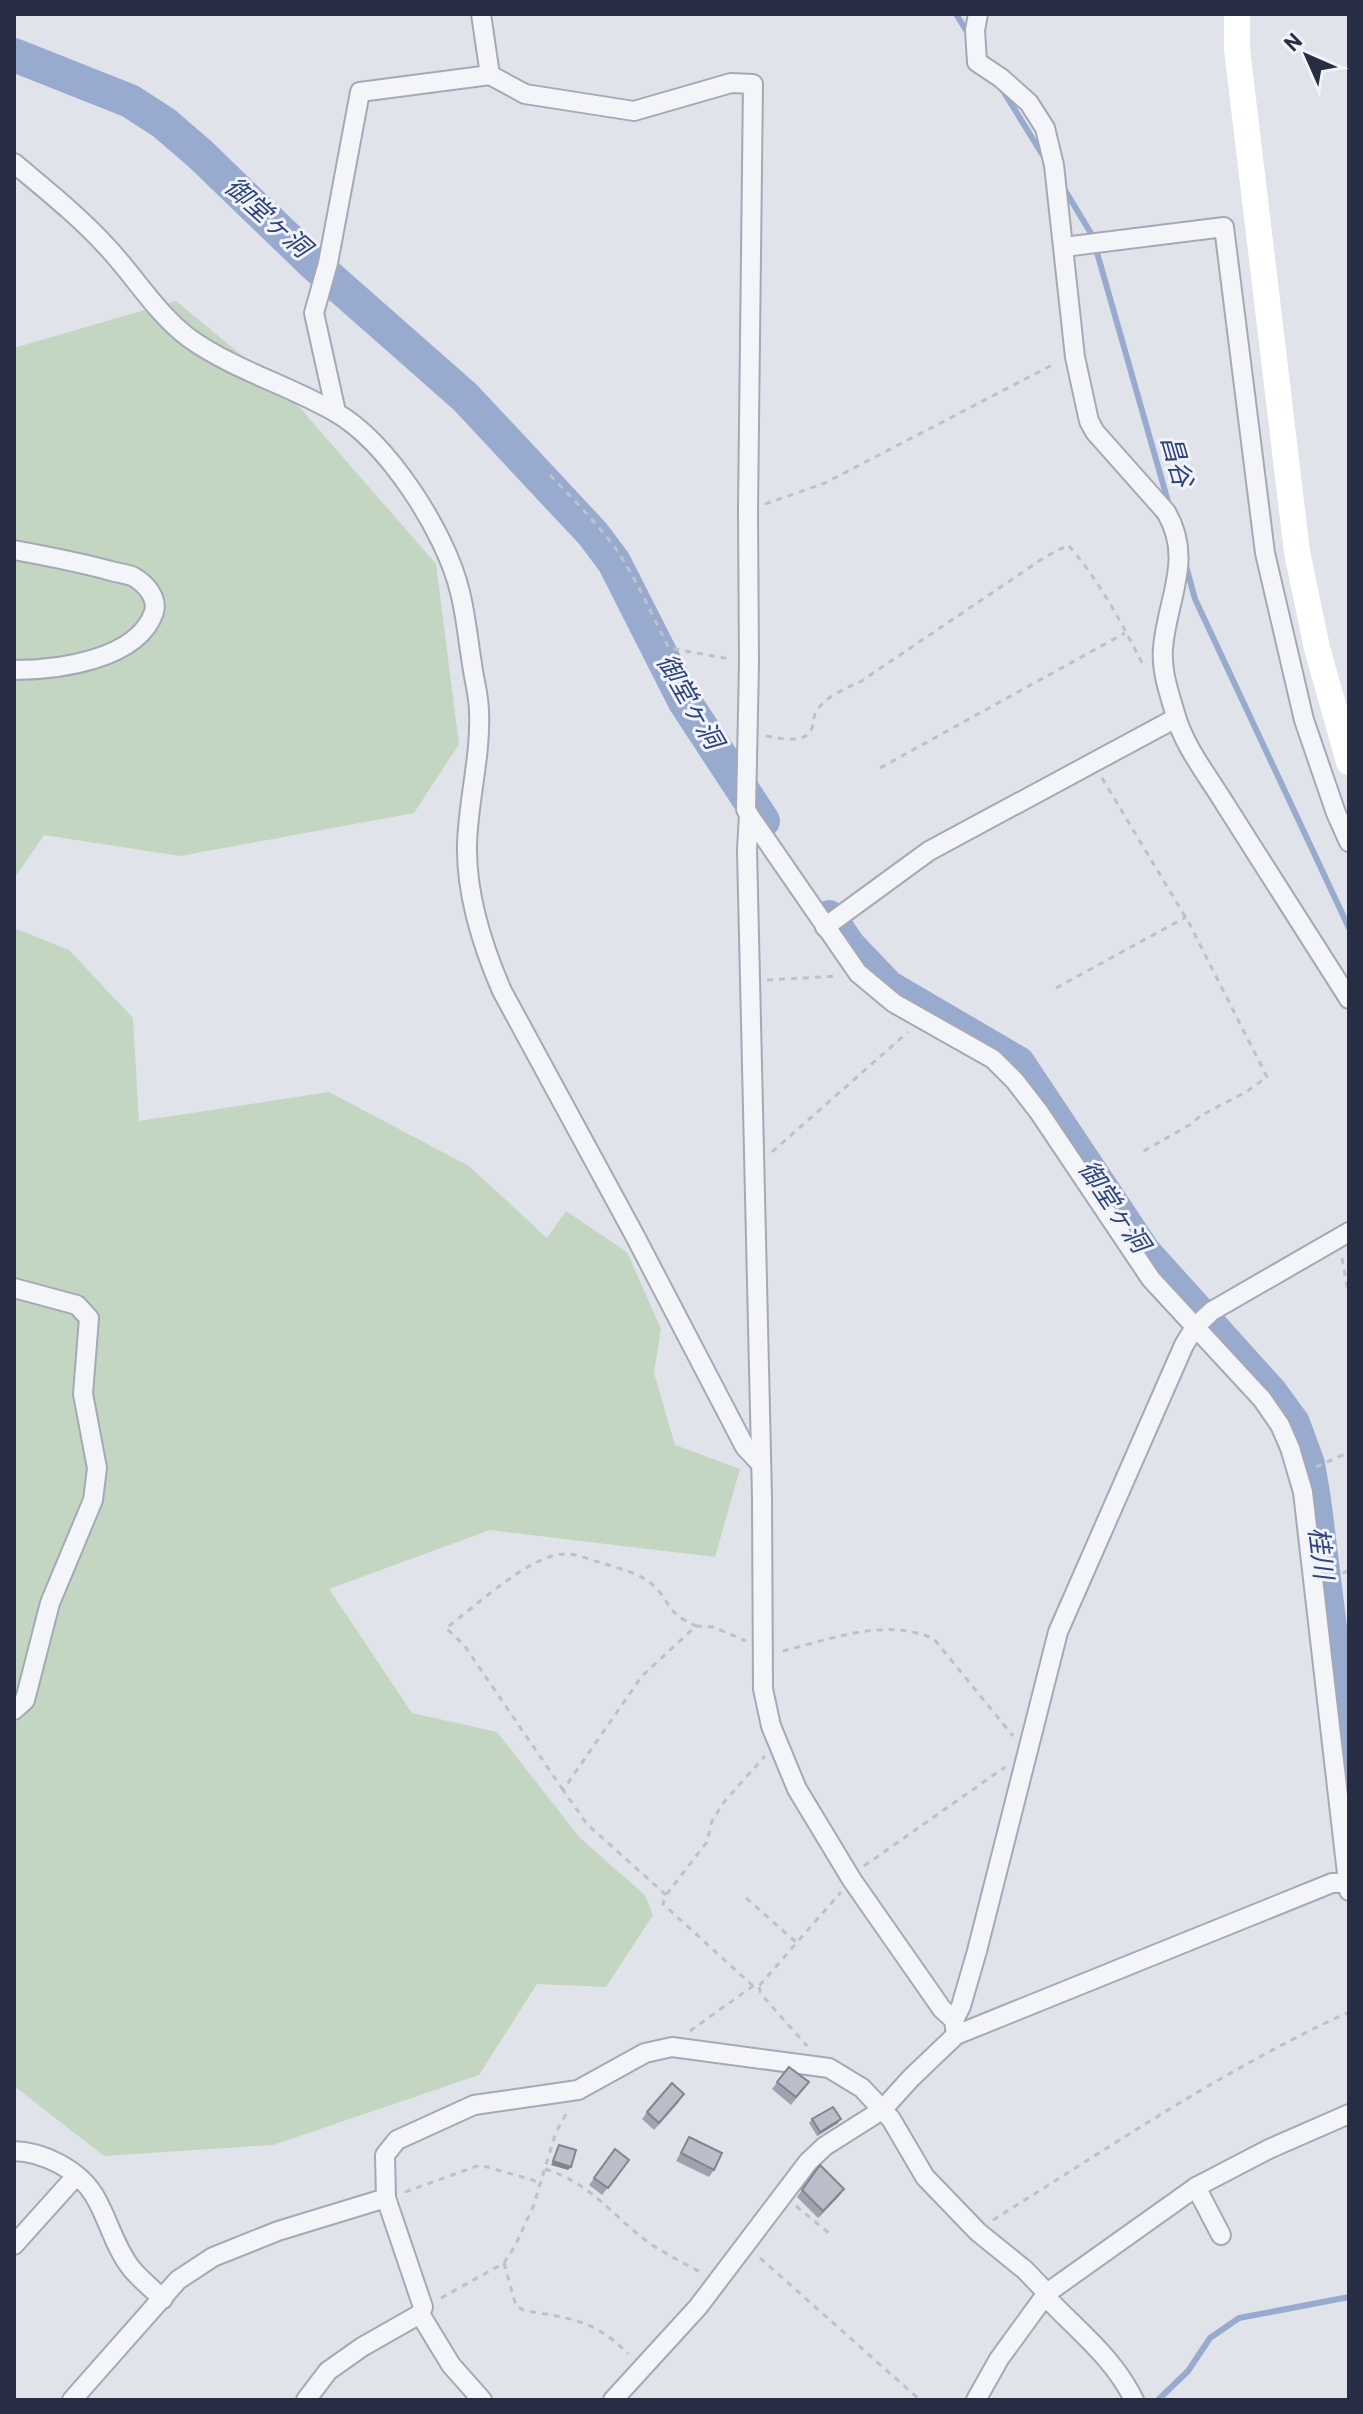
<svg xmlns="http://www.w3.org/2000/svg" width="1363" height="2414" font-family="Barlow,'Noto Sans JP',sans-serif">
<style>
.green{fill:#c3d6c1}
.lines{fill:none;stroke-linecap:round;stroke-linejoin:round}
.stream{stroke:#98abce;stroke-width:6}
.river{stroke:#98abce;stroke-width:34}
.street-casing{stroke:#a5a9b6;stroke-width:22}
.path{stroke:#bfc1ca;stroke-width:3;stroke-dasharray:6 6;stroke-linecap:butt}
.street{stroke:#f4f5f9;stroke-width:18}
.secondary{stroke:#fff;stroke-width:26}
.wall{fill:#a0a3af}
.shaded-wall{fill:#82858e}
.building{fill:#babecb;stroke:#82858e;stroke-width:2}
.labels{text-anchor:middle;stroke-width:6;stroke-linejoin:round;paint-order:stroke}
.water-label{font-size:26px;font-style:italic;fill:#2d457c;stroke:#f1f3f8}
</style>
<rect width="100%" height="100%" fill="#e1e3eb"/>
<g class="green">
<polygon points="176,301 286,392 436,564 459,744 414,813 180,856 44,835 14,879 14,348"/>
<polygon points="14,928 69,950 133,1018 139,1121 329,1092 469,1166 547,1238 566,1211 627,1252 661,1329 654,1373 675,1445 740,1469 715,1557 490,1530 329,1589 412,1713 497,1732 580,1838 645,1895 653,1915 606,1987 537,1984 479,2075 273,2145 104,2156 14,2086"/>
</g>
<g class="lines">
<g class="stream">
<polyline points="956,14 969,35"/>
<polyline points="1002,89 1044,157"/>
<polyline points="1063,187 1092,235 1169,505"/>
<polyline points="1185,562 1195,599 1349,928"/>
<polyline points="1158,2400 1188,2371 1210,2338 1239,2318 1349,2297"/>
</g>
<g class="river">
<polyline points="14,55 130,101 164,123 200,154 314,264 465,397 593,534 614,562 685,702 763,821"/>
<polyline points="829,917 849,946 888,987 1018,1063 1144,1252 1271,1393 1293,1423 1308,1464 1314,1499 1349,1780"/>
</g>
<defs>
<g id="street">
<polyline points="481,14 490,75"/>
<path d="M978,14L975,30L977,62L1001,78L1029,103L1045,128L1054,165L1075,357L1089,421L1095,432L1166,512C1194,559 1167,599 1163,648C1161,670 1169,693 1175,713C1183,745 1208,776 1225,804C1266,869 1308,934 1349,999"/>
<path d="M14,163C46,190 80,217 108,248C135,277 157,314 189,338C234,370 288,385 335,412C388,442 446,533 460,592C466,616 468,640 472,664C474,680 479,696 479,712C481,756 468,801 467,845C466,895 482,945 502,991L635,1236L745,1447L760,1463"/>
<polyline points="1064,247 1224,227 1265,553 1304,720 1336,813 1349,842"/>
<polyline points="336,412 314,313 328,263 360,92 490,75 525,94 634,111 731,83 753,84 748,510 749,663 746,809 749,815 747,849 762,1498 763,1689 771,1726 797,1789 852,1880 942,2009 954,2020 956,2035"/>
<path d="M14,550C46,556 79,562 111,571C118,573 128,574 134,577C146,584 158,598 154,612C138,660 57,670 14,670"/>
<polyline points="749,815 858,973 894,1003 993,1059 1015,1081 1039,1112 1151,1279 1262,1399 1280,1425 1290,1448 1303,1492 1349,1891"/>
<polyline points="825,927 929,851 1176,718"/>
<polyline points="14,1288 77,1305 89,1318 83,1394 97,1468 93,1500 50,1603 25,1700 14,1710"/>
<polyline points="954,2020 961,2006 977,1951 1058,1632 1184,1345 1195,1327 1212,1311 1349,1232"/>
<path d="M14,2151C43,2152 78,2169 94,2195C108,2218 114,2246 131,2268C140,2279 152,2289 163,2299"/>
<polyline points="1196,2187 1221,2235"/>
<polyline points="14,2245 76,2176"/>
<path d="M1046,2297C1078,2331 1114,2358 1134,2400"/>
<polyline points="72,2400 178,2280 213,2257 278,2231 386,2198"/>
<polyline points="306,2400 328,2371 362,2347 420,2314"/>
<polyline points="482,2400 451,2365 420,2314 423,2307 386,2198 385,2155 397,2140 474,2105 578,2090 645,2053 672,2047 829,2068 862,2088 891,2119 925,2177 978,2232 1025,2270 1047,2293"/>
<polyline points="613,2400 698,2307 808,2162 825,2146 882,2110 911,2078 956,2035 1332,1883 1349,1883"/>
<polyline points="976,2400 999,2359 1047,2293 1196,2187 1269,2149 1349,2114"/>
</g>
</defs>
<use href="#street" class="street-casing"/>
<g class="path">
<path d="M550,475C573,499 596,522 616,549C637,580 652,615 669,648L730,659"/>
<polyline points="765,504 825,483 1056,363"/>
<path d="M766,736C779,738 806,745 812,728C814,721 813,716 817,710C827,696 844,689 860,682L1045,557L1068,545C1099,580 1123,625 1144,667"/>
<polyline points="880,768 1125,633"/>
<polyline points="1102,778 1189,923 1267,1077 1246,1092 1200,1116 1193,1123 1142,1152"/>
<polyline points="767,980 839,976"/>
<polyline points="1056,988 1186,917"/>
<polyline points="772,1152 908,1032"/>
<polyline points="1342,1258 1349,1297"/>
<polyline points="1316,1467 1349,1452"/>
<polyline points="1332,1579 1349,1570"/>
<path d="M783,1651C831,1639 887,1617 934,1639L1013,1736"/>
<path d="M563,1790L464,1645L446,1628C474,1608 531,1553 566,1554C578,1554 590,1560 602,1563C617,1568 635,1572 648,1581C671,1598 663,1612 696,1626"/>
<polyline points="864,1866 1005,1767"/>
<polyline points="666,1895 587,1824 563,1790 642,1676 696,1626 713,1627 746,1641"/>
<polyline points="746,1898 796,1942"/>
<polyline points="753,1986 663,1904 666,1895 707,1842 712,1821 724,1802 765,1756"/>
<polyline points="759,1987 761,1994 807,2046"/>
<polyline points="690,2031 753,1986 759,1986 841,1892"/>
<path d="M545,2169C595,2185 612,2217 651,2244C667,2255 684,2263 700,2272"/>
<polyline points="405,2192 480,2165 533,2180 540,2186"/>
<polyline points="796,2206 830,2234"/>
<path d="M993,2220C1110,2147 1224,2069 1349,2012"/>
<polyline points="760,2258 920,2400"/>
<path d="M504,2263L516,2306L525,2311C568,2317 597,2321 628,2354"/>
<polyline points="441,2298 504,2263 515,2246 533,2207 556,2132 569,2109"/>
</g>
<use href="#street" class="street"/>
<polyline class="secondary" points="1237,14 1237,49 1297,552 1317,648 1349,762"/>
</g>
<g class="wall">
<polygon points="789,2067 809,2082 791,2105 772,2089"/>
<polygon points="679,2102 654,2130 642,2119 647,2112"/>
<polygon points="812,2119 838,2123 817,2136 809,2123"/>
<polygon points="689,2137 714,2170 709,2177 676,2161"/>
<polygon points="615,2149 629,2160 602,2195 589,2185"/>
<polygon points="820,2165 844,2189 839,2196 818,2218 797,2197"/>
</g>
<g class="shaded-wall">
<polygon points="841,2119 838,2123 817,2136 820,2132"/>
<polygon points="553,2161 571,2167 568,2170 551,2165"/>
<polygon points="844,2189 839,2196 818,2218 823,2211"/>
</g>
<g class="building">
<polygon points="789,2067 809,2082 796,2097 777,2082"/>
<polygon points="672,2083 684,2094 659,2123 647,2112"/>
<polygon points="833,2107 841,2119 820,2132 812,2119"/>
<polygon points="689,2137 722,2153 714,2170 681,2153"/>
<polygon points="559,2145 576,2150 571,2167 553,2161"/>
<polygon points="615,2149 629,2160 608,2188 594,2178"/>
<polygon points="820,2165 844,2189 823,2211 802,2190"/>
</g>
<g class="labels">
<g class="water-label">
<text transform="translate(268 217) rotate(42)" y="9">御堂ヶ洞</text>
<text transform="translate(1177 461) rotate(74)" y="9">昌谷</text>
<text transform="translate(690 701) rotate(60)" y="9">御堂ヶ洞</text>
<text transform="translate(1114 1206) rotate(56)" y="9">御堂ヶ洞</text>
<text transform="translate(1321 1553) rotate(83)" y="9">桂川</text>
</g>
</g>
<rect width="1363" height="2414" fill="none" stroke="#272e44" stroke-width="32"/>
<g transform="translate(1307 56) rotate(315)" stroke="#f1f3f8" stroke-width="6" paint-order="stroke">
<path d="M0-6L14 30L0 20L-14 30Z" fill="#272e44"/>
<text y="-12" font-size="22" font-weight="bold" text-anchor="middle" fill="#272e44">N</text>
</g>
</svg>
